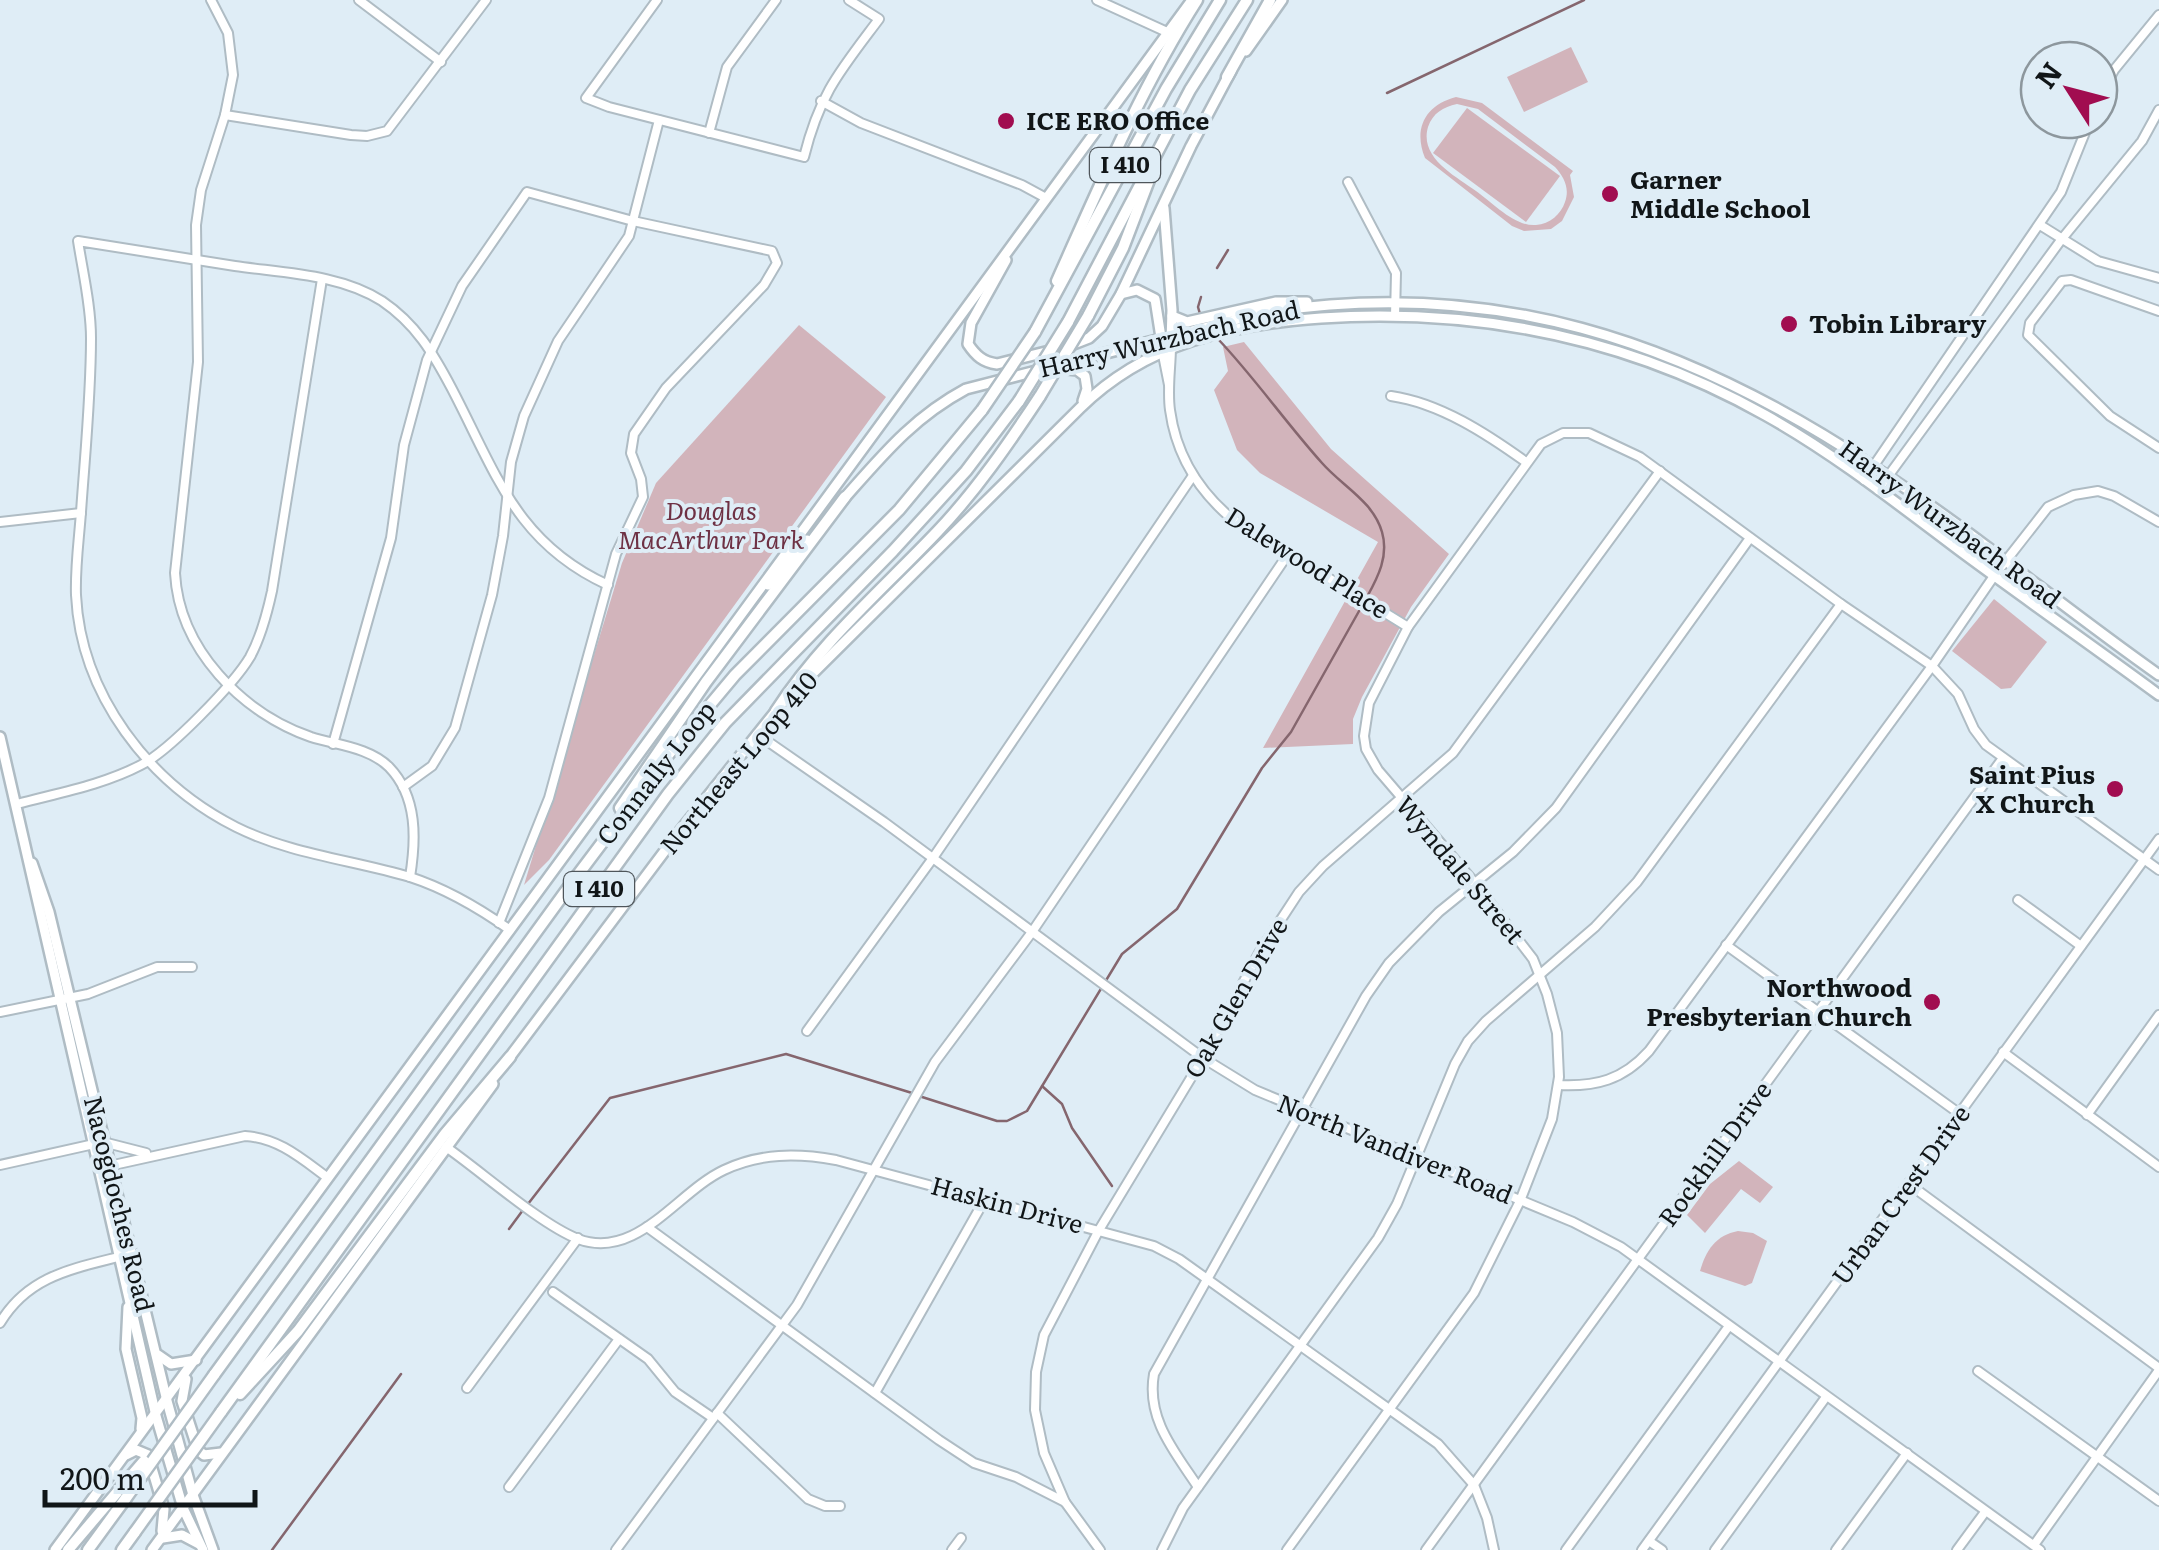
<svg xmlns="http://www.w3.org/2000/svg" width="2159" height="1550" font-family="Literata,serif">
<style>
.green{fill:#d2b4bb;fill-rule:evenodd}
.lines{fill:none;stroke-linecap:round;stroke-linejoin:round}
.stream{stroke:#85666e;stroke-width:2.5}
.minor-casing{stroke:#afbcc4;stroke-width:12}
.major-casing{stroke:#afbcc4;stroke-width:14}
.highway-casing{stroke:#afbcc4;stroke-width:15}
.minor{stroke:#fff;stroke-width:8}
.major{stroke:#fff;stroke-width:9}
.highway{stroke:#fff;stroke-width:10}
.highway-bridge-casing{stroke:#afbcc4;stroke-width:15;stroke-linecap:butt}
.highway-bridge{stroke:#fff;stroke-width:10}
.poi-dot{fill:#a10d50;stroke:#dfedf6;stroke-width:4}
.labels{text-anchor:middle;stroke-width:8;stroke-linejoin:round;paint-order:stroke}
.shield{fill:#dfedf6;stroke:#4f565b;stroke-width:2.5}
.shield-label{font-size:22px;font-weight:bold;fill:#111618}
.poi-label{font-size:25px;font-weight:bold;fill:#111618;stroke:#dfedf6;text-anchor:start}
.street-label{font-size:25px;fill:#111618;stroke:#dfedf6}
.park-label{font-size:25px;font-style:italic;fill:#6e3144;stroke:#dfedf6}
</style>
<rect width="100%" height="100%" fill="#dfedf6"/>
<g class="green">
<polygon points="1571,47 1588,82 1524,112 1507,77"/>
<path d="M1456,97L1482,103L1573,171L1570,175L1574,197L1562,221L1551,229L1524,231L1512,226L1425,158C1413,129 1425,105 1456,97ZM1457,104L1478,109L1555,167C1564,177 1570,188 1565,202C1561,214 1550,224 1536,225C1515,227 1493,203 1476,191C1456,176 1419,158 1428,127C1433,113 1443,107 1457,104Z"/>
<polygon points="1467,108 1560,176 1526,222 1433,153"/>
<polygon points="799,325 886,397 549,860 524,885 622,563 656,483"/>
<polygon points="1244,342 1331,449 1449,554 1411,607 1362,697 1353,719 1353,744 1263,748 1378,542 1260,473 1237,450 1214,390 1228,371 1223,347"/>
<polygon points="1994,599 2047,642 2011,688 2001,689 1952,651"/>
<polygon points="1739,1161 1773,1187 1760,1203 1741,1189 1705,1233 1687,1215 1710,1184"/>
<path d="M1738,1231L1753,1233L1767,1241L1752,1283L1745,1286L1700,1271C1706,1250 1716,1235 1738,1231Z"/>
</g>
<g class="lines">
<g class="stream">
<polyline points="1387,93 1584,0"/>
<polyline points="1217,268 1228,250"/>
<polyline points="1200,314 1198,307 1201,297"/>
<path d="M1218,339C1255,378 1286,423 1322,463C1342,486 1373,501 1382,532C1389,556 1378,577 1367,597"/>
<polyline points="1042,1086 1062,1104 1072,1128 1112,1186"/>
<polyline points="919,1096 997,1121 1007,1121 1027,1111 1122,954 1177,909 1262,768 1291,732 1363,604"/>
<polyline points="528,1204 610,1098 786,1054 912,1093"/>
<polyline points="509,1229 523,1210"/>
<polyline points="272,1550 401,1374"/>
</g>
<defs>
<g id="minor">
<path d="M211,0L228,33L233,75L225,115L201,190L196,225L198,362L175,573C179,649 242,713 311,737C336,745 369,747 389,767C418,797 416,840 410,877"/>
<polyline points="359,0 441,62"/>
<path d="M657,0L586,98L609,107L804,157C820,93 840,71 879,19L849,0"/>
<polyline points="1097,0 1167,32"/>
<polyline points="2099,98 2114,70 2159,15"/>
<polyline points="821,101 861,123 1022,185 1046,198"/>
<polyline points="225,115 351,135 367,136 387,131 486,0"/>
<polyline points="709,133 727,67 776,0"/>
<polyline points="1348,182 1396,273 1395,316"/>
<polyline points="2040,225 2098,261 2159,278"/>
<polyline points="2159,311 2071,280 2062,281 2030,323 2028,335 2110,416 2159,448"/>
<path d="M1171,346C1171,367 1167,389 1170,410C1176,454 1198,490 1231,518L1408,627"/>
<polyline points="1162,350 1169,385"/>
<path d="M1391,396C1440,403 1487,434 1526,462"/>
<polyline points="1864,480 2061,192 2090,120"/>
<polyline points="1878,490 2061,240 2142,141 2159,110"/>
<polyline points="0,522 81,513"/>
<polyline points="757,734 884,822 1203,1058 1255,1090 1573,1222 1621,1247 2040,1550"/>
<polyline points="333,744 391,538 404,445 427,360 462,286 527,192 633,221 772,251 777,263 764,285 666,388 634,434 631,453 641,479 643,497 616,554 549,798 499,923"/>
<polyline points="403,787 432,766 455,728 492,595 503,536 511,462 524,416 558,341 629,236 659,120"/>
<path d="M17,804C58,793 103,785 141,765C169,751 234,684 250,657C261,637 267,614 272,591L322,279"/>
<polyline points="2018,900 2081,946"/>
<path d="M510,930C479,908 447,889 410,877C353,860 290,854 236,827C149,783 81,695 76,595C75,567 79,540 81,512C85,454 91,396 91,338C91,306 83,273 78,241C130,249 183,258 235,266C283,273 340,274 382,301C416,324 433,353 452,389C496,473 516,543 608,585"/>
<polyline points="1726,945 1960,1114"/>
<polyline points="0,1012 88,994 157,967 192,967"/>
<polyline points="807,1031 933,858 1192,477"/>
<polyline points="2003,1052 2159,1167"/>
<path d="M1558,1085C1596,1087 1623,1080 1649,1051L1932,666L1994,576L2048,507L2074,495L2098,491L2114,496L2159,522"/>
<polyline points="2087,1115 2159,1015"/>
<path d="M446,1147C482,1172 540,1224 578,1239C637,1261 677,1192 724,1170C760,1153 797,1153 836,1160L1154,1246L1179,1259L1438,1444L1474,1485L1487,1518L1494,1550"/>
<polyline points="0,1165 103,1142 146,1153"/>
<path d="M109,1166L245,1136C279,1138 302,1159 328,1178"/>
<polyline points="1909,1184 2159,1368"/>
<polyline points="647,1227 939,1440 974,1463 1016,1477 1065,1502 1100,1550"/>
<polyline points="553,1292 648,1359 675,1392 713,1418"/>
<path d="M0,1323C30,1273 78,1268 130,1254"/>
<polyline points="1978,1371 2159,1501"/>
<polyline points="467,1388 578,1238"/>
<polyline points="875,1393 985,1199"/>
<polyline points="717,1413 808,1499 825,1506 840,1506"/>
<polyline points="509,1487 619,1339"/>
<path d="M1198,1487C1175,1452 1146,1419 1154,1374L1366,996L1389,963L1439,912L1513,852L1556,808L1750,538"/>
<polyline points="1065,1502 1044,1453 1035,1410 1036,1372 1044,1335 1099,1230 1203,1058 1259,953 1299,892 1323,866 1453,753 1660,471"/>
<polyline points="1649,1541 1662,1550"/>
<polyline points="2034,1545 2159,1370"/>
<polyline points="616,1550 797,1305 935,1062 1032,932 1288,554"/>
<polyline points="952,1550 961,1538"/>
<polyline points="1162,1550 1183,1508 1378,1238 1397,1204 1455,1064 1468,1041 1486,1021 1595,927 1637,882 1841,604"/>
<polyline points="1287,1550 1474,1293 1520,1201 1552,1119 1559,1077 1557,1033 1547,994 1533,959 1474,882 1378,770 1366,749 1364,736 1369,703 1408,627 1541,444 1563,433 1589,433 1640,457 1841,604 1932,666 1958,694 1974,729 1986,745 2159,870"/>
<polyline points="1426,1550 2003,758"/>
<polyline points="1566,1550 1729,1326"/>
<polyline points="1642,1550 2159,839"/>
<polyline points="1715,1550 1826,1397"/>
<polyline points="1836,1550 1907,1453"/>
<polyline points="1957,1550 1985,1512"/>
</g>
<g id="major">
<polyline points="1246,51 1282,0"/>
<polyline points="1164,208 1172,310 1171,342"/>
<path d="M1006,260L971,323L968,344C976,356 983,362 997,364L1066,347L1089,338L1102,326L1121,294L1191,146L1231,71"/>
<polyline points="1121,294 1137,290 1155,299 1162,344"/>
<polyline points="1172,316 1187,322 1276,302 1307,302"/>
<polyline points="1058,368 1077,370 1085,376 1087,389 1083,401"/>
<path d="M841,502C881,457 912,418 966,389L1262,313C1491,276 1682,340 1871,465C1971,530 2062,607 2159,675"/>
<polyline points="768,585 807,540"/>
<path d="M795,691L1080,408C1146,343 1231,324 1321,318C1477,308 1628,338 1765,415C1835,454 1899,505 1963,553C2028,601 2094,647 2159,695"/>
<polyline points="0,737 156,1416 183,1508 203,1550"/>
<polyline points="32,863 49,912 167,1401 193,1495 213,1550"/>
<polyline points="506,1062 676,836 780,706"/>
<polyline points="128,1307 126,1349 142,1418 141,1429"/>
<polyline points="158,1355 171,1364 196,1360"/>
<polyline points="186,1379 182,1401 198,1450 204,1455 221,1453"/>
<polyline points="126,1455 136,1450 148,1455 164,1509 162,1531"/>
<polyline points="163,1538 182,1535 199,1544"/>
<polyline points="55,1550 1192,0"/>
<polyline points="152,1550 493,1084"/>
</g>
<g id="highway">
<polyline points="1227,77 1270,0"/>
<path d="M1057,281C1100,185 1141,88 1197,0"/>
<polyline points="1088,316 1123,248 1149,180"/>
<polyline points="1068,322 1190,90 1247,0"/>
<polyline points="1035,332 1166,89 1220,0"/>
<path d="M776,711C821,642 881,591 937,532C976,491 1009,443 1040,396"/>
<polyline points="620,808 706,682 845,497"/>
<polyline points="214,1375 571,884 668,755 735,675 899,510 982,410"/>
<polyline points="240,1394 298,1331 445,1134 510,1057"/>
<polyline points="221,1412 668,794 725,723 893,551 966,471 1019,401"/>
<polyline points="68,1550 119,1490"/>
<polyline points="88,1550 126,1498"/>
<polyline points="122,1550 135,1532"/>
</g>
</defs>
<use href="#minor" class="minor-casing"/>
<use href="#major" class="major-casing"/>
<use href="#highway" class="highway-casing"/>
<use href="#minor" class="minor"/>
<use href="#major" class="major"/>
<use href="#highway" class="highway"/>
<defs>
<g id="highway-bridge">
<polyline points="1040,396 1088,316"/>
<polyline points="1019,401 1068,322"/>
<polyline points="982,410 1035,332"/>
<polyline points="119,1490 144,1461"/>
<polyline points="126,1498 214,1375"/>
<polyline points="135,1532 221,1412"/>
</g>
</defs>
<use href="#highway-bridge" class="highway-bridge-casing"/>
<use href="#highway-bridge" class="highway-bridge"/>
</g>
<g class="poi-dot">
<circle cx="1006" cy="121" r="10"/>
<circle cx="1610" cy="194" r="10"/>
<circle cx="1789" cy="324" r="10"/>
<circle cx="2115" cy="789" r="10"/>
<circle cx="1932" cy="1002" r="10"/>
</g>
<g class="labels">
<g class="shield">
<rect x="1090" y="148" width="70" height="34" rx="8"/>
<rect x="564" y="872" width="70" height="34" rx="8"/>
</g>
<g class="shield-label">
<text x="1125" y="173">I 410</text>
<text x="599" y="897">I 410</text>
</g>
<g class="poi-label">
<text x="1026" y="130">ICE ERO Office</text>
<text x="1630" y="189">Garner<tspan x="1630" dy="29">Middle School</tspan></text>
<text x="1809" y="333">Tobin Library</text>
<text x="2095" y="784" text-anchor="end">Saint Pius<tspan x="2095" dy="29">X Church</tspan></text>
<text x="1912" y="997" text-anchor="end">Northwood<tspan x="1912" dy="29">Presbyterian Church</tspan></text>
</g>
<g class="street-label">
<text transform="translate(1169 339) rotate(-13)" y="9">Harry Wurzbach Road</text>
<text transform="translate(1950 524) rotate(36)" y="9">Harry Wurzbach Road</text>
<text transform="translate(1307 563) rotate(32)" y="9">Dalewood Place</text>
<text transform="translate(739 763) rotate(-50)" y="9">Northeast Loop 410</text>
<text transform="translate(656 773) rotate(-52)" y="9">Connally Loop</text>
<text transform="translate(1460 870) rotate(50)" y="9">Wyndale Street</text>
<text transform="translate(1236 998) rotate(-60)" y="9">Oak Glen Drive</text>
<text transform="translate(1395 1149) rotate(22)" y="9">North Vandiver Road</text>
<text transform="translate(1715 1154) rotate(-54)" y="9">Rockhill Drive</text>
<text transform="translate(1901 1195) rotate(-54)" y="9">Urban Crest Drive</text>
<text transform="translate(119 1204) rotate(76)" y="9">Nacogdoches Road</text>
<text transform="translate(1007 1205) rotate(15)" y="9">Haskin Drive</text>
</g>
<g class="park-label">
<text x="711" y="520">Douglas<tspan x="711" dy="29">MacArthur Park</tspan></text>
</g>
</g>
<g transform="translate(2069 90) rotate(306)"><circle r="48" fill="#dfedf6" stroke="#8d979d" stroke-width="2.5"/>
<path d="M0-8L18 38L0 25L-18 38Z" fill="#a10d50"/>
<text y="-15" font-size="28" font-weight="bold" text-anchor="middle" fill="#111618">N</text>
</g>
<path d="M45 1490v15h210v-15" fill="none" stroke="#111618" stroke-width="5"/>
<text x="60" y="1490" font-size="30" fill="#111618" stroke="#dfedf6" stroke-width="8" paint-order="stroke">200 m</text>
</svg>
